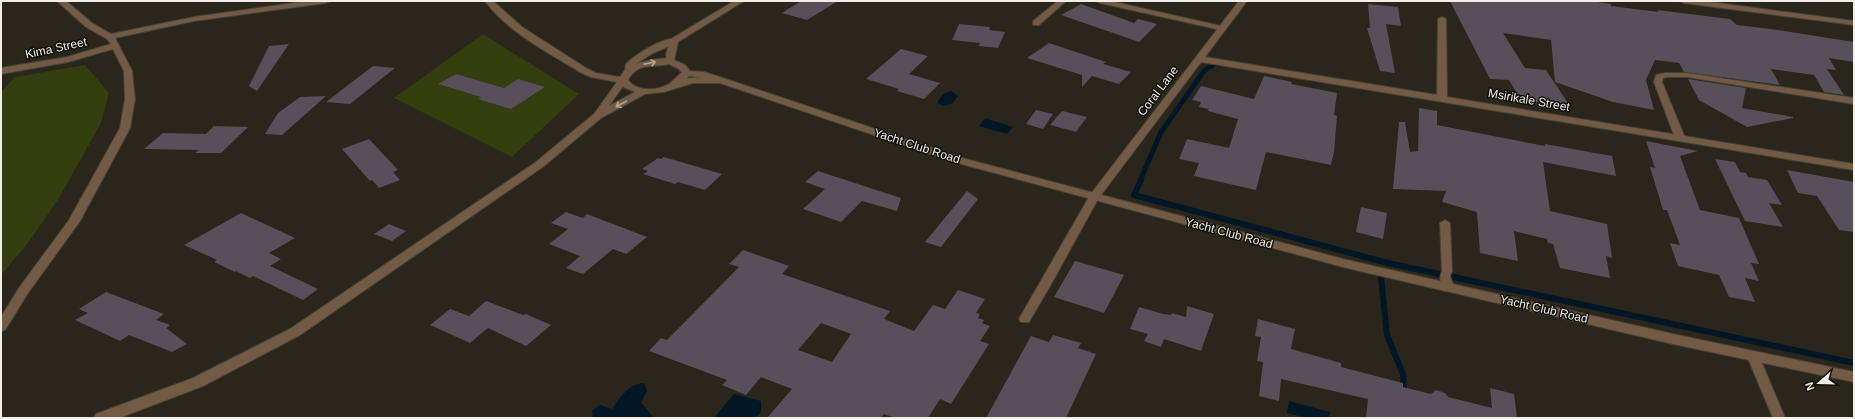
<svg xmlns="http://www.w3.org/2000/svg" width="1855" height="419" font-family="Arial,sans-serif">
<style>
.green{fill:#343e0e}
.water{fill:#021725}
.lines{fill:none;stroke-linecap:round;stroke-linejoin:round}
.stream-far1{stroke:#021725;stroke-width:5}
.stream{stroke:#021725;stroke-width:6}
.building{fill:#574f59;fill-rule:evenodd}
.service-casing{stroke:#464238;stroke-width:2}
.minor-casing{stroke:#464238;stroke-width:2}
.tertiary-casing{stroke:#464238;stroke-width:2}
.service{fill:#725a45;fill-rule:evenodd}
.minor{fill:#725a45;fill-rule:evenodd}
.tertiary{fill:#725a45;fill-rule:evenodd}
.oneway{stroke:#b1a496}
.labels{text-anchor:middle;stroke-width:3;stroke-linejoin:round;paint-order:stroke}
.street-label{font-size:12px;fill:#f0eee7;stroke:#110f0b}
</style>
<rect width="100%" height="100%" fill="#2a261c"/>
<g class="green">
<polygon points="483,34 579,94 512,157 394,98"/>
<polygon points="85,65 109,93 101,123 59,198 28,243 1,275 1,92 15,77"/>
</g>
<g class="water">
<polygon points="951,91 958,96 953,103 944,106 937,103 943,94"/>
<polygon points="985,118 1013,127 1007,134 979,126"/>
<path d="M644,383L647,391L641,402L653,417L652,418H593L592,410L600,405L612,409C621,397 628,384 644,383Z"/>
<polygon points="734,394 761,401 761,412 755,418 714,418"/>
<polygon points="1289,401 1330,412 1329,418 1307,418 1287,413"/>
</g>
<g class="lines">
<polyline class="stream-far1" points="1140,181 1161,132 1204,71 1214,64"/>
<g class="stream">
<polyline points="1141,180 1134,195 1388,263 1854,363"/>
<polyline points="1381,277 1387,335 1403,374 1404,394"/>
</g>
</g>
<g class="building">
<polygon points="801,1 838,1 807,20 782,13"/>
<polygon points="1450,1 1591,1 1611,4 1611,6 1659,12 1657,10 1730,19 1737,25 1771,29 1854,42 1854,62 1829,58 1836,70 1827,69 1844,95 1824,92 1814,75 1771,69 1780,85 1684,72 1679,63 1655,60 1646,80 1654,110 1613,102 1555,82 1551,40 1503,33 1525,68 1546,70 1570,106 1530,103 1529,101 1521,100 1509,80 1490,79"/>
<polygon points="1081,4 1134,23 1138,19 1157,24 1139,42 1061,15"/>
<polygon points="1368,4 1398,7 1401,26 1386,24 1395,73 1380,71 1367,28 1370,28"/>
<polygon points="959,24 990,27 989,30 1005,32 998,48 979,46 980,43 952,40"/>
<polygon points="1049,43 1106,62 1103,64 1131,72 1119,84 1092,76 1082,87 1082,75 1027,58"/>
<polygon points="289,44 257,91 249,86 269,46"/>
<polygon points="901,49 928,56 909,74 940,83 924,99 897,91 899,89 866,79"/>
<polygon points="373,66 395,68 350,104 326,102"/>
<polygon points="456,74 504,88 518,79 545,87 511,109 478,99 481,97 438,84"/>
<polygon points="1264,76 1292,82 1291,84 1337,93 1334,115 1337,116 1334,152 1331,165 1266,152 1256,190 1194,176 1199,163 1179,159 1187,139 1229,148 1238,119 1208,111 1209,109 1199,107 1201,102 1192,100 1201,86 1254,99"/>
<polygon points="1688,79 1746,88 1742,108 1793,117 1793,118 1747,127 1699,100"/>
<polygon points="326,96 282,135 265,134 278,113 300,97"/>
<polygon points="1419,108 1437,111 1437,125 1545,146 1545,144 1612,156 1616,176 1543,162 1550,211 1607,224 1612,258 1606,256 1610,278 1560,268 1553,244 1548,243 1547,239 1514,231 1518,261 1480,253 1477,212 1442,202 1446,191 1393,189 1399,122 1405,122 1410,152 1418,151"/>
<polygon points="1036,110 1053,114 1043,129 1026,124"/>
<polygon points="1062,111 1087,117 1076,132 1050,125"/>
<polygon points="214,126 248,127 221,153 195,153 199,150 144,149 163,133 206,134"/>
<polygon points="369,139 398,170 393,172 400,180 379,188 372,180 370,181 342,149"/>
<polygon points="1646,141 1698,151 1680,156 1700,210 1739,218 1759,264 1751,263 1759,281 1745,278 1755,302 1729,297 1719,275 1678,266 1670,243 1680,245 1667,210 1663,210 1650,167 1655,168"/>
<polygon points="664,157 722,174 705,190 678,182 675,184 643,174 648,171 642,169 658,158 661,159"/>
<polygon points="1715,159 1735,162 1740,172 1746,173 1748,177 1767,180 1782,205 1769,203 1783,227 1745,221"/>
<polygon points="1787,170 1854,182 1854,232 1839,230 1817,196 1798,193"/>
<polygon points="818,171 901,198 897,211 862,201 841,222 803,209 825,189 805,182"/>
<polygon points="967,191 978,199 941,247 925,242"/>
<polygon points="1361,207 1387,213 1383,239 1356,232"/>
<polygon points="566,212 583,218 587,214 647,237 626,254 613,249 583,274 566,268 580,256 549,244 568,229 551,223"/>
<polygon points="241,213 295,238 269,253 281,259 270,266 318,289 303,300 253,276 250,278 236,271 235,272 214,262 217,260 184,245"/>
<polygon points="389,224 406,231 392,241 374,234"/>
<path d="M743,250L789,266L782,274L890,311L884,319L914,331L933,305L945,309L958,290L985,299L976,313L980,314L978,318L984,320L982,323L990,326L980,341L989,344L951,404L940,399L928,418H895L884,414L881,418H767L792,389L761,377L746,395L722,385L727,380L649,351L661,338L667,340L739,267L729,264ZM821,323L851,334L832,362L798,350Z"/>
<polygon points="1075,261 1124,275 1104,313 1054,297"/>
<polygon points="106,292 164,314 156,320 170,325 166,328 187,344 172,352 129,335 120,341 75,320 88,313 79,309"/>
<polygon points="486,301 523,315 526,314 551,325 526,346 488,328 470,343 430,325 450,309 469,316"/>
<polygon points="1187,306 1214,314 1201,351 1164,339 1161,347 1144,341 1148,334 1130,329 1139,307 1163,314 1171,315 1172,313 1186,317"/>
<polygon points="1258,319 1295,329 1291,349 1341,363 1341,367 1403,383 1403,387 1431,394 1436,390 1445,393 1448,397 1492,408 1490,388 1514,394 1517,418 1366,418 1368,399 1281,379 1279,401 1259,396 1263,362 1257,361 1261,337 1255,336"/>
<polygon points="1053,335 1081,343 1078,348 1096,354 1066,418 986,418 1031,336 1049,342"/>
</g>
<g class="lines">
<defs>
<g id="service">
<polygon points="1058,1 1066,1 1039,25 1033,25 1033,21"/>
<polygon points="1096,1 1110,1 1221,26 1225,28 1221,30 1100,3"/>
<polygon points="1665,73 1687,73 1854,98 1854,104 1687,77 1666,77 1663,78 1662,82 1685,138 1680,141 1675,138 1654,82 1656,75"/>
<polygon points="1094,194 1099,197 1054,279 1029,322 1021,322 1019,319 1089,197"/>
<path d="M1445,220L1450,223L1452,271L1450,276L1454,288L1452,291H1444C1440,285 1439,277 1442,271L1440,223Z"/>
<polygon points="1753,352 1757,353 1759,356 1785,418 1773,418 1747,356 1749,353"/>
</g>
<g id="minor">
<polygon points="57,1 66,1 92,23 111,34 194,17 308,1 330,1 326,3 194,21 115,38 132,71 135,99 130,128 80,221 28,293 5,330 1,331 1,317 19,288 69,220 120,128 125,99 124,71 113,49 68,62 1,74 1,68 67,57 111,44 107,39 86,27"/>
<path d="M485,1H493L522,27L586,68L596,73L620,77L625,70L626,64C635,55 664,36 677,39V43L653,53L636,64C645,61 668,55 674,61C663,71 639,58 628,80C637,92 657,91 669,84C675,80 680,72 687,70L692,73L686,79C694,77 719,75 725,80L720,83H693L664,92L645,94L601,118L544,166L300,335L203,386L119,418H94L96,414L193,378L290,329L536,162L594,114L617,82L591,77L580,72C547,52 508,32 485,1ZM623,87L635,92L609,106L623,86Z"/>
<polygon points="1239,1 1247,1 1205,57 1437,95 1438,19 1442,17 1446,19 1447,97 1854,164 1854,170 1201,62 1098,199 1090,199 1089,197 1090,195"/>
</g>
<g id="tertiary">
<polygon points="734,1 744,1 678,42 674,60 685,65 690,71 704,72 723,78 962,158 1347,260 1673,334 1854,372 1854,382 1673,344 1347,268 954,162 717,82 703,78 684,75 679,69 667,63 666,54 671,39"/>
<polygon points="1680,1 1703,1 1854,21 1854,25 1684,3"/>
</g>
</defs>
<use href="#service" class="service-casing"/>
<use href="#minor" class="minor-casing"/>
<use href="#tertiary" class="tertiary-casing"/>
<use href="#service" class="service"/>
<use href="#minor" class="minor"/>
<use href="#tertiary" class="tertiary"/>
</g>
<defs><path id="oneway-shaft" d="M-6 0H5M1.5-3L5.5 0L1.5 3" fill="none" stroke-width="1.6" stroke-linecap="round" stroke-linejoin="round"/></defs>
<g class="oneway">
<use href="#oneway-shaft" transform="translate(650 63) rotate(-11)"/>
<use href="#oneway-shaft" transform="translate(621 104) rotate(152)"/>
</g>
<g class="labels">
<g class="street-label">
<text transform="translate(56 48) rotate(-12)" y="4">Kima Street</text>
<text transform="translate(1158 91) rotate(-53)" y="4">Coral Lane</text>
<text transform="translate(1529 100) rotate(10)" y="4">Msirikale Street</text>
<text transform="translate(917 146) rotate(18)" y="4">Yacht Club Road</text>
<text transform="translate(1229 233) rotate(15)" y="4">Yacht Club Road</text>
<text transform="translate(1544 309) rotate(13)" y="4">Yacht Club Road</text>
</g>
</g>
<rect width="1855" height="419" fill="none" stroke="#f0eee7" stroke-width="4"/>
<g transform="translate(1819 383) rotate(250)" stroke="#110f0b" stroke-width="3" paint-order="stroke">
<path d="M0-3L7 15L0 10L-7 15Z" fill="#f0eee7"/>
<text y="-6" font-size="11" font-weight="bold" text-anchor="middle" fill="#f0eee7">N</text>
</g>
</svg>
